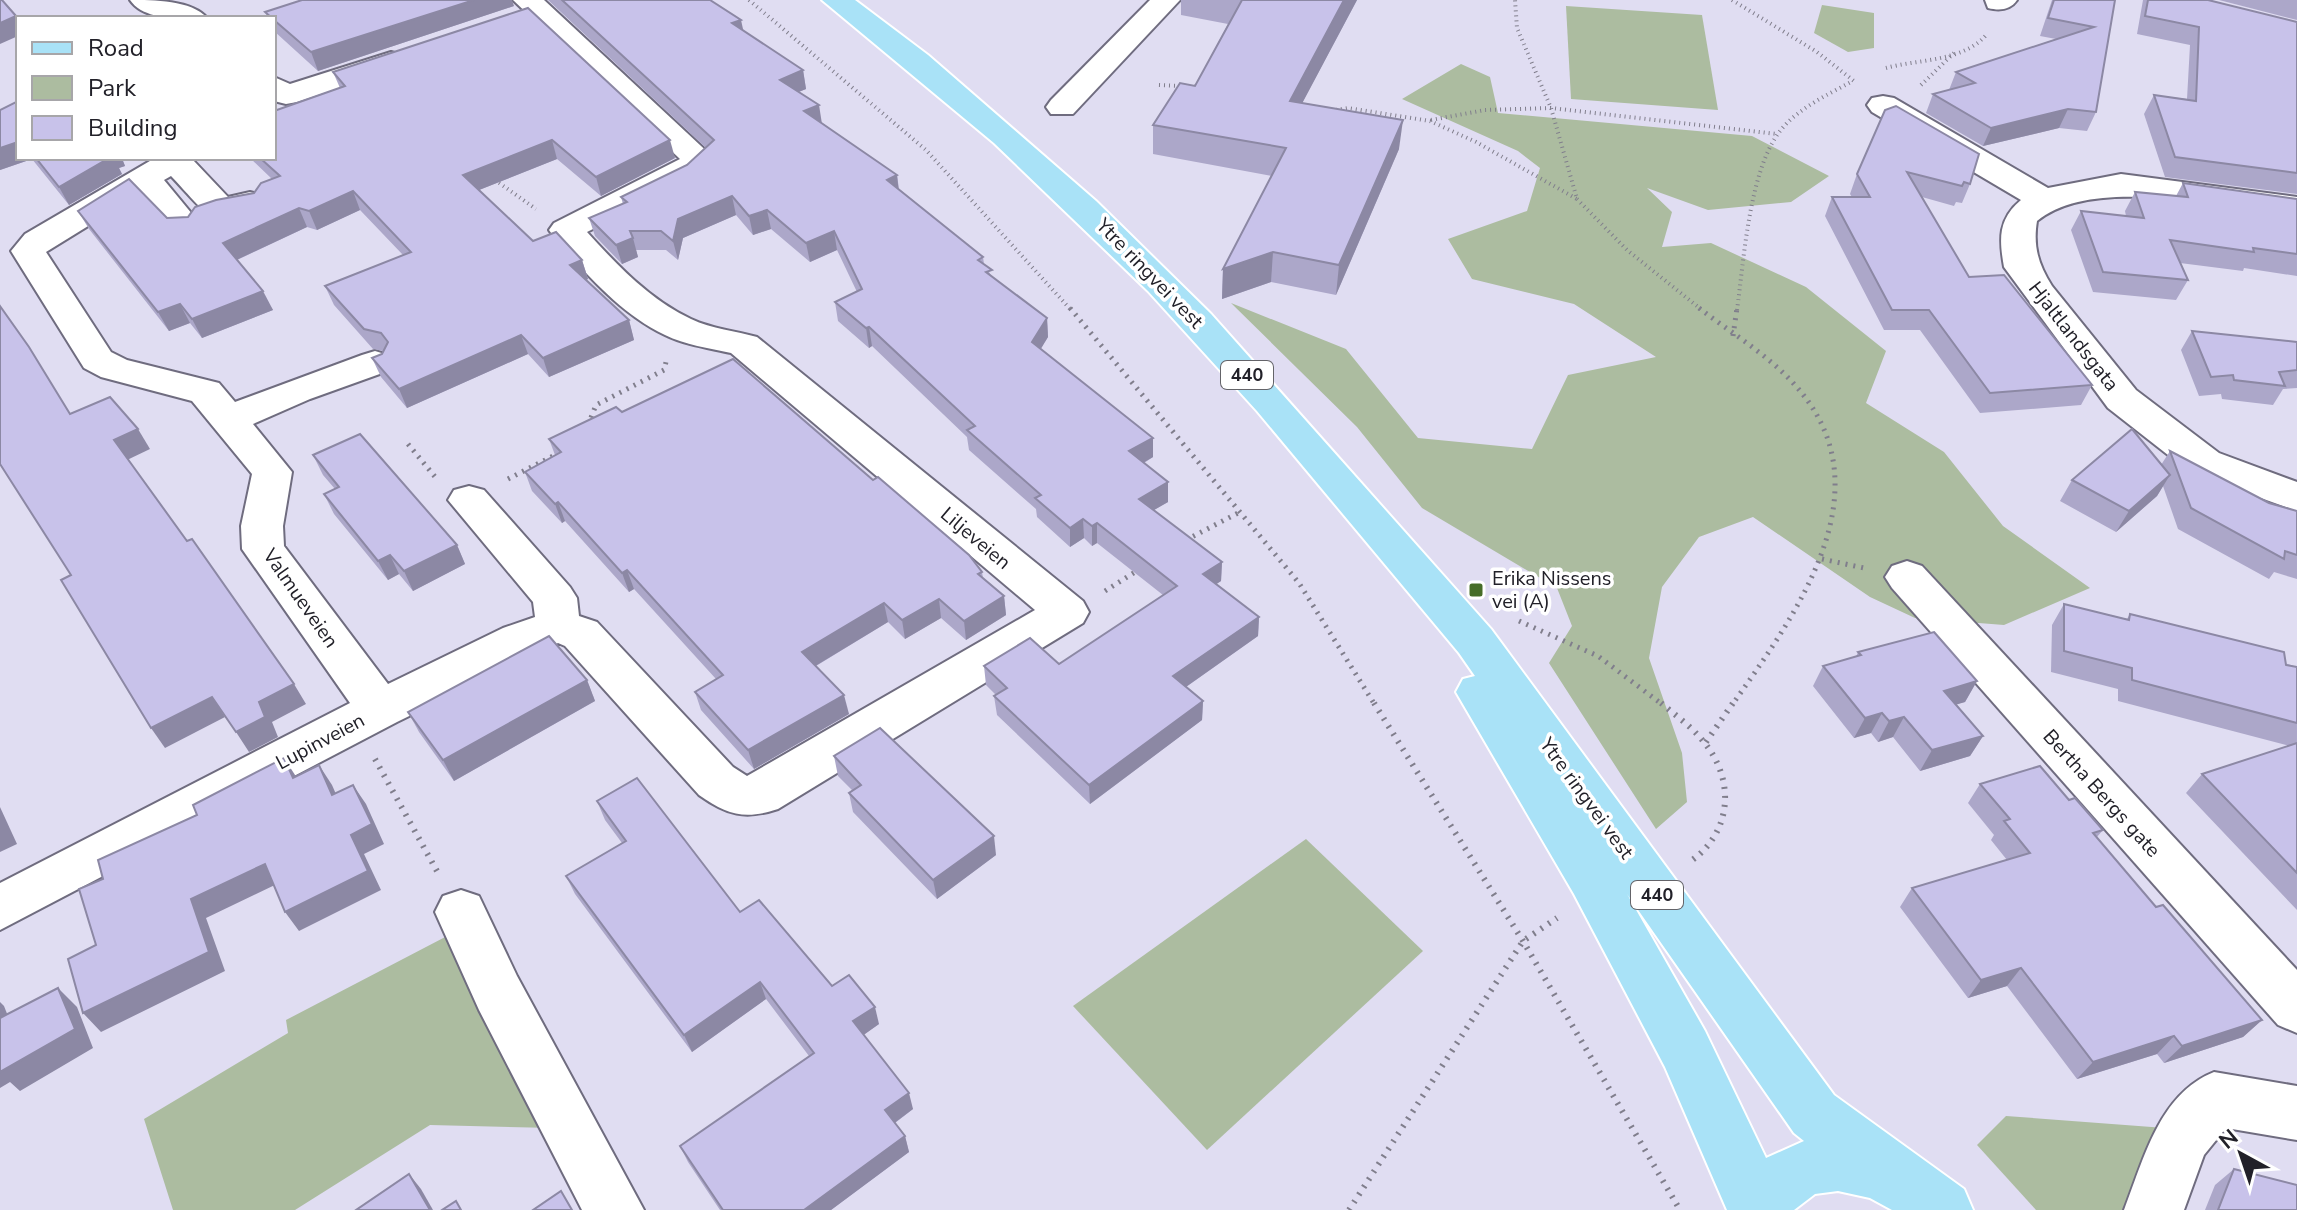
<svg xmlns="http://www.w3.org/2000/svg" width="2297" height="1210" font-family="'Nunito Sans',sans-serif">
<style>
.green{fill:#acbca0}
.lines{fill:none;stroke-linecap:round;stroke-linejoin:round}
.minor-casing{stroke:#6f6c7f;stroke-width:4}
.major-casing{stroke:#fff;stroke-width:4}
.path-far2{stroke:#807e8c;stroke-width:4;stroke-dasharray:1 4;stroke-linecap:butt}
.path-far1{stroke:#807e8c;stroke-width:5;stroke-dasharray:2 6;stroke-linecap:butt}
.path{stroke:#807e8c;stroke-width:6;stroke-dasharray:2 7;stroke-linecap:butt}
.minor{fill:#fff;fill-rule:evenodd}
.major{fill:#a9e2f7;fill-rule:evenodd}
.wall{fill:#aca7c9}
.shaded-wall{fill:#8c88a4}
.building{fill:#c8c2ea;stroke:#8c88a4;stroke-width:2}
.poi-dot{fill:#466d28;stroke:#fff;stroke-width:3}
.labels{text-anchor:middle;stroke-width:7;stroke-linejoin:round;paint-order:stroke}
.shield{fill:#fff;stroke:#646469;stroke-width:2}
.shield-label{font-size:18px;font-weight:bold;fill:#222129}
.street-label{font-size:20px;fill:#222129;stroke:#fff}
.poi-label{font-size:20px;fill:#222129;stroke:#fff;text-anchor:start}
</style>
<rect width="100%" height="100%" fill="#e0ddf2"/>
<g class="green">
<polygon points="1822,5 1874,13 1874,48 1848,52 1814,33"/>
<polygon points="1566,6 1702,15 1718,110 1571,99"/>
<polygon points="1461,64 1490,77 1498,113 1752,136 1829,176 1791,202 1708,210 1647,188 1672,212 1662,247 1711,243 1806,287 1886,351 1866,403 1944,452 2003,526 2090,588 2004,625 1915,618 1870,597 1753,517 1699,537 1662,587 1649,658 1682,753 1687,802 1656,829 1549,663 1572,626 1557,588 1422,508 1357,427 1231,303 1346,349 1418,438 1532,449 1568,375 1656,357 1574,304 1472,279 1448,239 1527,211 1540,168 1518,151 1402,99"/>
<polygon points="1306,839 1423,951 1207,1150 1073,1006"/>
<polygon points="449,935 553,1128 430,1125 295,1210 173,1210 144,1119 288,1033 286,1020"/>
<polygon points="2006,1116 2165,1128 2129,1210 2036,1210 1977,1145"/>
</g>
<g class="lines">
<defs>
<g id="minor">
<path d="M130,0C153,0 192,0 207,18C184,18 145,22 130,0Z"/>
<path d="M513,0H544L715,159L690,181L587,232C617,265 650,300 691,319C712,329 736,331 757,337L1083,601L1089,612L1083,623L778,809C745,820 727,815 699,795L565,646L558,643L397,722L0,930V883L350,703L242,549L241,526L252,474L192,401L101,377L84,368L11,251L25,234L155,158H194L193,160L228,197L250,192L262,195L267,202L262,209C204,223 210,217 171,176L164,180L202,226L197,233C169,240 157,214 140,194L46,252L111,352L127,360L219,383L235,402L362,355L375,351L388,355L394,363L388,371L310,399L253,424L292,472L283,526L284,546L388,684L503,628L535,617L533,602L448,500L454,490L469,486L484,490L570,587L577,598L579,616L597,622L733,767L747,776L1035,610L731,353C709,348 685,345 665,335C621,314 586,274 554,237L549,230L554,223L680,159Z"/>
<polygon points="1150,0 1180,0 1073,114 1051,114 1046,107 1051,100"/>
<path d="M1985,0H2017C2010,10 2000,11 1988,8Z"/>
<polygon points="391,52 402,55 406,61 402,67 297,102 286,104 274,101 274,77 290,84"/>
<path d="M1883,96L1894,98L2048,188L2121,174L2297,197V217C2227,208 2094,174 2037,221C2033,246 2038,264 2052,286L2136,390L2219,453L2297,482V511L2191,473L2108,408L2004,267C1999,239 1998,219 2021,200L1872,112L1867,105L1872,98Z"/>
<polygon points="1907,561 1922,566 2297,970 2297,1033 2278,1025 1892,588 1885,577 1892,566"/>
<polygon points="461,890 479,896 517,976 644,1210 582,1210 479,1010 435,912 443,896"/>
<path d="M2214,1072L2297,1086V1140L2226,1128L2204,1155L2184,1210H2124C2144,1159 2159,1094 2214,1072Z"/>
</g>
<path id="major" d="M822,0H855L928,55L1096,201L1211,314L1491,629L1834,1095L1964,1189L1973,1210H1892L1870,1198L1838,1191L1815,1194L1794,1210H1727L1665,1067L1574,894L1456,692L1463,679L1475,676L1459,653L1257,411L1148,291L994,143ZM1627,894L1794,1133L1804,1141L1766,1158L1705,1031Z"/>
</defs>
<use href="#minor" class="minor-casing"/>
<use href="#major" class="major-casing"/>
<g class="path-far2">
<polyline points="749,0 926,150 1071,310"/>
<polyline points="1732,0 1817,52 1854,81"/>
<path d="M1886,68C1918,59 1964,62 1987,34"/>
<polyline points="1159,85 1199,87"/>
<polyline points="1921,85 1954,53"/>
<polyline points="1336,110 1348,108 1430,121 1476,142 1577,199 1551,108 1517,28 1515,0"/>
<polyline points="1431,120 1485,110 1551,108 1777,134"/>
<polyline points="495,180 536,209"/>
<polyline points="1577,199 1627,250 1702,310"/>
<path d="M1737,310C1744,260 1749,171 1780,131C1797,109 1827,95 1851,82"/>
</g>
<g class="path-far1">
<polyline points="1070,308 1299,583 1375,705"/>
<path d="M1699,308C1730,332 1768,355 1794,384C1890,488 1796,614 1732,705"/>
<polyline points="1733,336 1737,308"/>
<polyline points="588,425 596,405 664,370 666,362"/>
<polyline points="408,444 436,478"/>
<polyline points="508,479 553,456"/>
<polyline points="1186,540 1238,513"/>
<polyline points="1822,559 1864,568"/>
<polyline points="1105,591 1140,569"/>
<polyline points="1519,621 1598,656 1663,705"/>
</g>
<g class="path">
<polyline points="1374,703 1523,941 1680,1210"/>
<path d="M1661,703C1675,715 1691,726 1703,741C1736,780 1732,832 1691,861"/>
<polyline points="1706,742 1733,703"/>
<polyline points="375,759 438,873"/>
<polyline points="1349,1210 1523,941 1557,918"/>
</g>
<use href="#minor" class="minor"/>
<use href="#major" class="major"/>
</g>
<g class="wall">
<polygon points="548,0 710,0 743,31 803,70 806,89 798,92 822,123 897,175 899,189 983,257 984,264 992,277 1047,318 1048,337 1040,349 1153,457 1144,463 1168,502 1154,510 1222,562 1221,581 1216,584 1259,617 1258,636 1186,687 1203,701 1202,720 1090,804 997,715 994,696 996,695 986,685 984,666 1059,664 1163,595 1097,543 1092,546 1084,538 1070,547 1037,517 1036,509 969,450 967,437 872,346 869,348 838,321 835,302 857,292 837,250 810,262 771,229 753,235 736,215 683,238 678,260 666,250 636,250 638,257 622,264 595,236 589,218 623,204 621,197 687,165 706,148"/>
<polygon points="1181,0 1357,0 1302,103 1399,149 1336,295 1271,282 1222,299 1223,269 1272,176 1153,154 1153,125 1195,86 1228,24 1181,15"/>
<polygon points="2052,0 2115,0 2096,112 2087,131 2059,128 1983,146 1926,113 1933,94 1949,90 1956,72 2056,39 2040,36"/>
<polygon points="2143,0 2208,0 2297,22 2297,194 2165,177 2144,114 2154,95 2187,99 2190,45 2137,34"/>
<polygon points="2219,0 2297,0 2297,20"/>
<polygon points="514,6 318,71 274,31 274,18 268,18 265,12"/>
<polygon points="333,72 675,158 601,196 557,159 479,190 533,241 582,260 588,279 586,280 629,320 634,340 549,377 528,354 407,408 381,377 372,358 382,354 383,351 373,349 334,305 325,286 403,255 360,210 317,230 307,227 237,260 273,310 202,338 190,323 169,331 89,229 78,211 167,218 188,217 254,193 272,179 250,158 274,158 340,88"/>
<polygon points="0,110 18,158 131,158 123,161 125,166 119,168 122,174 69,205 32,159 0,170"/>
<polygon points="1885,110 1970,184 1962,203 1956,202 1954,206 1922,197 1969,277 2092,385 2081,405 1980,413 1920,330 1884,330 1825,216 1832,197 1852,197 1850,194 1857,174"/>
<polygon points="2183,183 2297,199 2297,276 2244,268 2243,271 2180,263 2188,280 2176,300 2093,292 2071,230 2081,211 2126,216 2125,211 2135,192 2176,196"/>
<polygon points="2192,331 2297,342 2297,388 2283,389 2273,405 2222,399 2221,394 2199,396 2181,350"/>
<polygon points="622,412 873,480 982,572 983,578 1004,596 1006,615 966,640 941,618 905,639 888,622 816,666 849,714 754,769 701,710 695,692 716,679 634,589 629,592 565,521 562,523 532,491 525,472 555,455 549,439"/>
<polygon points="2170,451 2269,503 2297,511 2297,579 2274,572 2269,579 2178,529 2163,486 2157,496 2116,532 2060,501 2072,480 2161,465"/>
<polygon points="313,455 457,545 465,564 413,591 399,574 388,580 334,514 324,494 335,489 323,475"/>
<polygon points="2064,604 2127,619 2130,614 2297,667 2297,910 2186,793 2202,774 2290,746 2118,701 2118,689 2051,672 2052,625"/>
<polygon points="1858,652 1977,681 1965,702 1956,704 1983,736 1970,756 1920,771 1893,737 1878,742 1871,733 1854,738 1813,686 1823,666 1856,657"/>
<polygon points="587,680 595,701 454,781 419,732 408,712"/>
<polygon points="834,756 996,855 937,899 853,812 849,793 852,790 838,776"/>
<polygon points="1980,784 2069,800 2103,830 2097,837 2156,907 2262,1020 2243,1037 2164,1063 2157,1054 2077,1079 2007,986 1968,998 1900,907 1912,888 2007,860 1991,840 1994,835 1968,803"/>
<polygon points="597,801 740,912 879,1024 863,1035 913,1109 895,1123 905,1136 909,1152 831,1210 720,1210 688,1162 680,1146 809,1056 766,999 692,1052 575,894 566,876 622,843 605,820"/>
<polygon points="2234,1169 2297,1210 2205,1210 2215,1185"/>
</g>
<g class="shaded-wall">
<polygon points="474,0 512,0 514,6 318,71 311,52"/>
<polygon points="1344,0 1357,0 1288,130 1290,101"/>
<polygon points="16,16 18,19 18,36 0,44 0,23"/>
<polygon points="741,20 745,38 732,23"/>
<polygon points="803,70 806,89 784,98 780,80"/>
<polygon points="819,105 822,124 804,111"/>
<polygon points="2068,109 2059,128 1983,146 1991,128"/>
<polygon points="1403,120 1399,149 1336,295 1339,265"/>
<polygon points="552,140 557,159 469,194 463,175"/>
<polygon points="670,140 675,158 601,196 596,177"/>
<polygon points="18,142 18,158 32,159 0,170 0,148"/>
<polygon points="109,158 131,158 123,161 125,166 119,168 122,174 69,205 59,187"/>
<polygon points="897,175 899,194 887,180"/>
<polygon points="353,191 360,210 317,230 309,211"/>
<polygon points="732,196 736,215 683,238 678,260 673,241 678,219"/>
<polygon points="299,208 307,227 232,262 223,243"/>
<polygon points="767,210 771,229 753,235 749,216"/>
<polygon points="834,231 837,250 810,262 806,243"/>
<polygon points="633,238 638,257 622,264 616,245"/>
<polygon points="1273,252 1271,282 1222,299 1223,269"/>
<polygon points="582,260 588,279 576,284 570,265"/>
<polygon points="263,291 273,310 202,338 192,319"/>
<polygon points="180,304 190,323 169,331 158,312"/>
<polygon points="1047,318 1048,337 1033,362 1032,342"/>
<polygon points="629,320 634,340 549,377 543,358"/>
<polygon points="869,327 872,346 869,348 866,328"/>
<polygon points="521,335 528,354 407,408 399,389"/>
<polygon points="138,429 150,449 127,460 114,440"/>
<polygon points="1153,438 1153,457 1129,471 1129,451"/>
<polygon points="2170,475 2157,496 2116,532 2129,511"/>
<polygon points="1168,482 1168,502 1140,518 1139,499"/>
<polygon points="558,502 565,521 562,523 555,504"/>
<polygon points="1083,519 1084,538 1070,547 1070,528"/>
<polygon points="1097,523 1097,543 1092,546 1092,526"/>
<polygon points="457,545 465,564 413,591 404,571"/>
<polygon points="390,555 399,574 388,580 378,561"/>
<polygon points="1222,562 1221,581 1203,593 1203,574"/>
<polygon points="627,570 634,589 629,592 622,573"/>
<polygon points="1004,596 1006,615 966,640 964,621"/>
<polygon points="939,599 941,618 905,639 902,620"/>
<polygon points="884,603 888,622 807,671 802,652"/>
<polygon points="1259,617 1258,636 1173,696 1173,676"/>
<polygon points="587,680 595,701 454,781 443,760"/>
<polygon points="1977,681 1965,702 1932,712 1944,691"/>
<polygon points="294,684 306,704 272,722 278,737 249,752 236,732 259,702"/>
<polygon points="844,695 849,714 754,769 748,750"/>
<polygon points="212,697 225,717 165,748 151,728"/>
<polygon points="1203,701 1202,720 1090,804 1089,785"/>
<polygon points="1882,713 1871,733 1854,738 1865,718"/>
<polygon points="1904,717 1893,737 1878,742 1889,721"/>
<polygon points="1983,736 1970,756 1920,771 1932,750"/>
<polygon points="284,758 297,778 293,778"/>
<polygon points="319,765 332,785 345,815 332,795"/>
<polygon points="353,785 366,804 384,844 364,854 381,890 299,931 285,912 351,835"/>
<polygon points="0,807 17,844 0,852"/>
<polygon points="994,836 996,855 937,899 933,880"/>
<polygon points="265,864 279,883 206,918 225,971 101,1032 83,1013 191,899"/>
<polygon points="2021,968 2007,986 1968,998 1981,980"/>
<polygon points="760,982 766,999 692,1052 684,1035"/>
<polygon points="58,988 77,1007 93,1048 20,1091 10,1082 0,1088 0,1066"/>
<polygon points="0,1002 4,1006 17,1039 0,1023"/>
<polygon points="875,1007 879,1024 858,1039 853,1021"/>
<polygon points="2262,1020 2243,1037 2164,1063 2182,1046"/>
<polygon points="2174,1036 2157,1054 2077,1079 2093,1062"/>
<polygon points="909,1093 913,1109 889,1127 885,1110"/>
<polygon points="905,1136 909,1152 831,1210 804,1210"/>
<polygon points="409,1174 421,1189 433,1210 430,1210"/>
</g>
<g class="building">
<polygon points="0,0 2,0 16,16 0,23"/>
<polygon points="302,0 474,0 311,52 274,20 274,18 272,18 265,12"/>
<polygon points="562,0 710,0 741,20 732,23 803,70 780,80 819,105 804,111 897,175 887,180 983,257 978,260 992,270 986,272 1047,318 1032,342 1153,438 1129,451 1168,482 1139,499 1222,562 1203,574 1259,617 1173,676 1203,701 1089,785 994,696 1007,688 984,666 1030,638 1059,664 1177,586 1097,523 1092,526 1083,519 1070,528 1035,498 1041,495 967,430 975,426 869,327 866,328 835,302 862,289 834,231 806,243 767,210 749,216 732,196 678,219 673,241 661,231 630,231 633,238 616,245 589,218 627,202 621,197 687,165 714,140"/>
<polygon points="1242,0 1344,0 1290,101 1403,120 1339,265 1273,252 1223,269 1286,148 1153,125 1180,83 1195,86"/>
<polygon points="2054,0 2115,0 2096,112 2068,109 1991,128 1933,94 1975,83 1956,72 2094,27 2048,18"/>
<polygon points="2148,0 2208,0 2297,22 2297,173 2175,157 2154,95 2196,101 2199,27 2145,16"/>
<polygon points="528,8 670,140 596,177 552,140 463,175 533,241 556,232 582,260 570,265 629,320 543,358 521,335 399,389 372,358 382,354 388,342 381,333 364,329 325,286 411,252 353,191 309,211 299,208 223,243 263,291 192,319 180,304 158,312 78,211 129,179 167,218 188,217 195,207 216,200 254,193 261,183 280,176 260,158 274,158 274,111 345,86 333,72"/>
<polygon points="18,101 18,142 0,148 0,110"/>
<polygon points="1896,106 1979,154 1970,184 1964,182 1962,186 1907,172 1969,277 2004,275 2092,385 1990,393 1929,310 1892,310 1832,197 1870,197 1857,174 1885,110"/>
<polygon points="36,158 109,158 59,187"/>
<polygon points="2183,183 2297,199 2297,254 2253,248 2254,252 2170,240 2188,280 2103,272 2081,211 2144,218 2135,192 2188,197"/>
<polygon points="0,306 29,347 70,414 110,397 138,429 114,440 187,541 192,539 294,684 259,702 265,717 236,732 212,697 151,728 61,580 71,575 0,464"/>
<polygon points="2192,331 2297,342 2297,370 2279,372 2285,386 2234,380 2233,375 2211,377"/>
<polygon points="733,359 873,480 878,477 969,555 982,572 978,574 1004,596 964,621 939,599 902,620 884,603 802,652 844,695 748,750 695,692 723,675 627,570 622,573 558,502 555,504 525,472 561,452 549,439 616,407 622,412"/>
<polygon points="2132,429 2170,475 2129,511 2072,480"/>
<polygon points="360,434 457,545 404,571 390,555 378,561 324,494 339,487 313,455"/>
<polygon points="2170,451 2269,503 2297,511 2297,555 2285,551 2284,559 2191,508"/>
<polygon points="2064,604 2129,620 2130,614 2284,652 2286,665 2297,667 2297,723 2132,680 2132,668 2064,651"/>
<polygon points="1934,632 1977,681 1944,691 1983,736 1932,750 1904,717 1889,721 1882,713 1865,718 1823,666 1861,655 1858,652"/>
<polygon points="549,636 587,680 443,760 408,712"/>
<polygon points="880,728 994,836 933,880 849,793 861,785 834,756"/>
<polygon points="2297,743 2297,873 2202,774"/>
<polygon points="284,758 293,778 319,765 332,795 353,785 372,824 351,835 368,871 285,912 265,864 191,899 209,952 83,1013 68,959 96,945 79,889 103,879 98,860 197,815 193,805"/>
<polygon points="2040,766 2069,800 2075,798 2103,830 2093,833 2156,907 2163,905 2262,1020 2182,1046 2174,1036 2093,1062 2021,968 1981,980 1912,888 2030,853 2004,821 2010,819 1980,784"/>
<polygon points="637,778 740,912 759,900 832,986 849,975 875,1007 853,1021 909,1093 885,1110 905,1136 804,1210 723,1210 680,1146 814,1053 760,982 684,1035 566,876 626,841 597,801"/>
<polygon points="58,988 75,1029 0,1072 0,1018"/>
<polygon points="2234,1169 2297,1185 2297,1210 2218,1210"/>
<polygon points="409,1174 430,1210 356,1210"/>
<polygon points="561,1191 572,1210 533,1210"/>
<polygon points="456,1201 461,1210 442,1210"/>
</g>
<rect class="poi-dot" x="1468" y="582" width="16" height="16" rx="4"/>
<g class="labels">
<g class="shield">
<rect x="1221" y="361" width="52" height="28" rx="6"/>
<rect x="1631" y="881" width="52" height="28" rx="6"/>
</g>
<g class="shield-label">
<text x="1247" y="381">440</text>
<text x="1657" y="901">440</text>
</g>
<g class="street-label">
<text transform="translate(1150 273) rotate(46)" y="7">Ytre ringvei vest</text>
<text transform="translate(2074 336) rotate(52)" y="7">Hjaltlandsgata</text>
<text transform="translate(976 538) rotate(40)" y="7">Liljeveien</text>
<text transform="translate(301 598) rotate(55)" y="7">Valmueveien</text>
<text transform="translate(320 741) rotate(-28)" y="7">Lupinveien</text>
<text transform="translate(2102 793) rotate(48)" y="7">Bertha Bergs gate</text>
<text transform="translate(1587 798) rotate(54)" y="7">Ytre ringvei vest</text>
</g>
<g class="poi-label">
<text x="1492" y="585">Erika Nissens<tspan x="1492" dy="23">vei (A)</tspan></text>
</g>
</g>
<rect x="16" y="16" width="260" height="144" fill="#ffffff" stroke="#a7a6a9" stroke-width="2"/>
<rect x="32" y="42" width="40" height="12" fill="#a9e2f7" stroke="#a7a6a9" stroke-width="2"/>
<text x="88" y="56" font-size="24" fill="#222129">Road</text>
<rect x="32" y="76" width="40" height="24" fill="#acbca0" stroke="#a7a6a9" stroke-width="2"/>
<text x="88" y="96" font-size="24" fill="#222129">Park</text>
<rect x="32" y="116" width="40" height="24" fill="#c8c2ea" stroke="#a7a6a9" stroke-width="2"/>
<text x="88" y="136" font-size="24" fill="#222129">Building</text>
<g transform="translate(2241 1154) rotate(320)" stroke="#ffffff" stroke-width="6" paint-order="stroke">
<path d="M0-6L14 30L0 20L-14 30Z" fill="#222129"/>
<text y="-12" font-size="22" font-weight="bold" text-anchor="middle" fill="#222129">N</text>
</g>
</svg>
